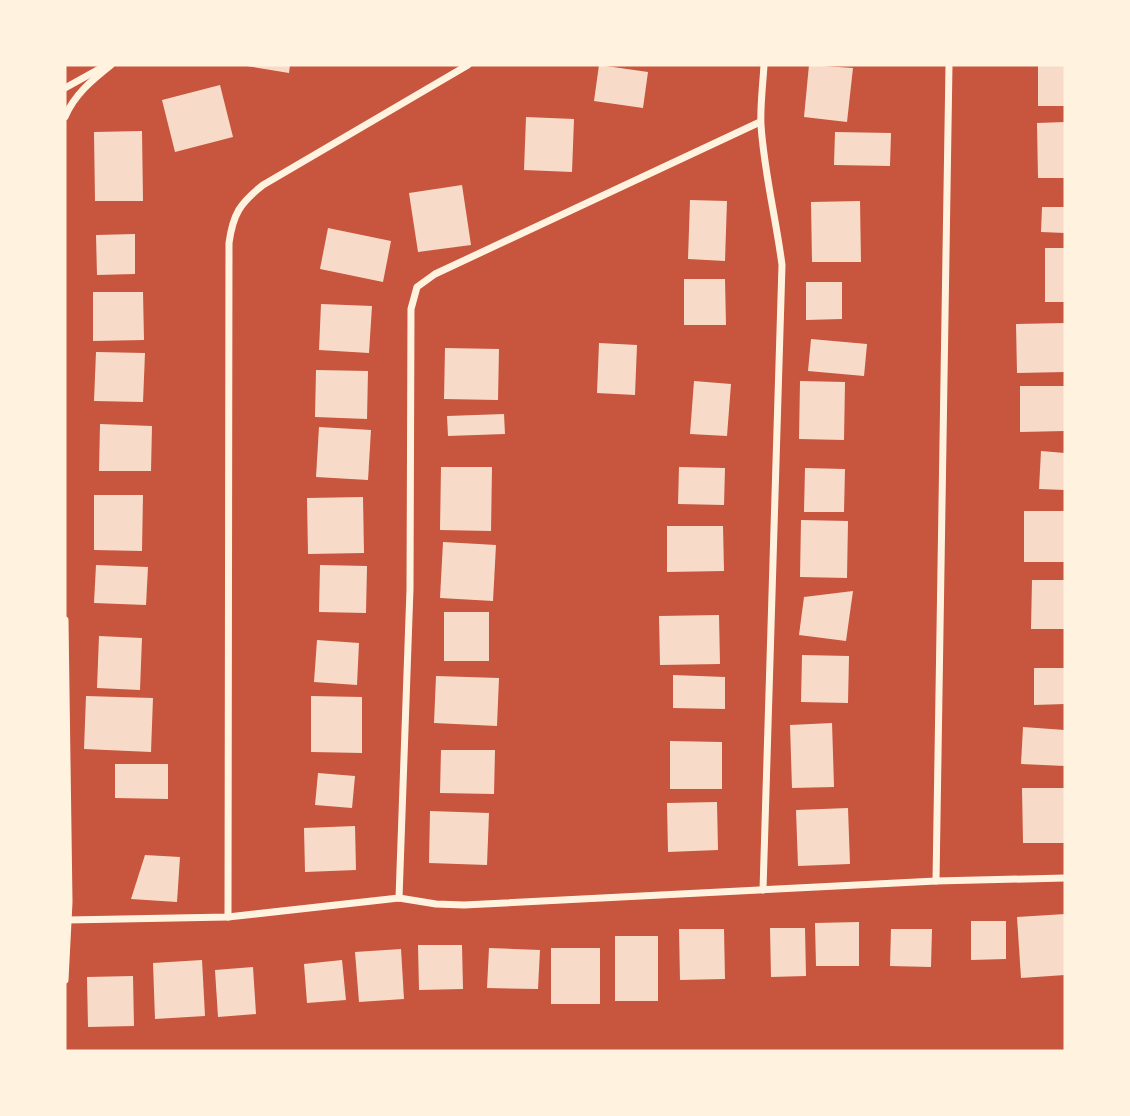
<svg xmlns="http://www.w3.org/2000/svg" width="1130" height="1116" font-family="'IBM Plex Sans',sans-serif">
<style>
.building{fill:#f7dbc8}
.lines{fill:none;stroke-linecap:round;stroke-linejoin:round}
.minor{stroke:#fff3e0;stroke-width:7}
</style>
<rect width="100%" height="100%" fill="#c8553d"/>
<g class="building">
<polygon points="241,65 290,65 289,73"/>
<polygon points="599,65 648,72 643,108 594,101"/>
<polygon points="809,65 853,68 847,122 804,117"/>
<rect x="1038" y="65" width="27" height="41"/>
<polygon points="220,85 233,137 175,152 162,100"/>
<polygon points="526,117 574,119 572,172 524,170"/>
<polygon points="1065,122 1065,178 1038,178 1037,123"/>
<polygon points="142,131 143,201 95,201 94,132"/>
<polygon points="835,132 891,133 890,166 834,165"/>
<polygon points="462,185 471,245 418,252 409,193"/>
<polygon points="690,200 727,201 725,261 688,259"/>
<polygon points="860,201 861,262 812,262 811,202"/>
<polygon points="1042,207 1065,207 1065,233 1041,232"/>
<polygon points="328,228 391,241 383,282 320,269"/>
<polygon points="135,234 135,274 97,275 96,235"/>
<rect x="1045" y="248" width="20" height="54"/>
<polygon points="684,279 725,279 726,325 684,325"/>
<polygon points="806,282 842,282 842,319 806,320"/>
<polygon points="93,292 143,292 144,340 93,341"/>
<polygon points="321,304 372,306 369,353 319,350"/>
<polygon points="1065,323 1065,372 1017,373 1016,324"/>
<polygon points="811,339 867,344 864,376 808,371"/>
<polygon points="599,343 637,345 635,395 597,393"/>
<polygon points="445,348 499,349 498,400 444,399"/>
<polygon points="96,352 145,353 143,402 94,401"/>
<polygon points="316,370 368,371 367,419 315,417"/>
<polygon points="694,381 731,384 727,436 690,434"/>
<polygon points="800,381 845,382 844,440 799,439"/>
<polygon points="1020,386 1065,386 1065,431 1020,432"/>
<polygon points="504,414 505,434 448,436 447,416"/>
<polygon points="100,424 152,426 151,471 99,471"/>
<polygon points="319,427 371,430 368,480 316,477"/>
<polygon points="1041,451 1065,453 1065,490 1039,489"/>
<polygon points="441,467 492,467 491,531 440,530"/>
<polygon points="679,467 725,468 724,505 678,504"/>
<polygon points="805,468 845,469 844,512 804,512"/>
<polygon points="94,495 143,495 142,551 94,550"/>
<polygon points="363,497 364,553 308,554 307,498"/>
<rect x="1024" y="511" width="41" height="51"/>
<polygon points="801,520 848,521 847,578 800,577"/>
<polygon points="667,526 723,526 724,571 667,572"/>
<polygon points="443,542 496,545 493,601 440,598"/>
<polygon points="96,565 148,567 146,605 94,603"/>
<polygon points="320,565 367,566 366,613 319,612"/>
<polygon points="1032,580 1065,580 1065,629 1031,629"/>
<polygon points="853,591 846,641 799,635 804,597"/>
<rect x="444" y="612" width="45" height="49"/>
<polygon points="719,615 720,664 660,665 659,616"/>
<polygon points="99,636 142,638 140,690 97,688"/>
<polygon points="317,640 359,643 357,685 314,682"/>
<polygon points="802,655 849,656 848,703 801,702"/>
<polygon points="1034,668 1065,668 1065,704 1034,705"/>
<polygon points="673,675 725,677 725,709 673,708"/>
<polygon points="436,676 499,678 497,726 434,723"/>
<polygon points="86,696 153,698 151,752 84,749"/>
<polygon points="311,696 362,697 362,753 311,752"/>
<polygon points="832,723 834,787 792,788 790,725"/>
<polygon points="1023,727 1065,730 1065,766 1021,764"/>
<polygon points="670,741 722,742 722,789 670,789"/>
<polygon points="441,750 495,750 494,794 440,793"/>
<polygon points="115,764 168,764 168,799 115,798"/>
<polygon points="318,773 355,776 352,808 315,805"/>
<polygon points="1022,788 1065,788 1065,843 1023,843"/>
<polygon points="717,802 718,850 668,852 667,803"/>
<polygon points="848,808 850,864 798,866 796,810"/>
<polygon points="430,811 489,813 487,865 429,863"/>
<polygon points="355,826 356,870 305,872 304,828"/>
<polygon points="145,855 180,857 177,902 131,899"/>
<polygon points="1065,914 1065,975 1021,978 1017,917"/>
<polygon points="971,921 1006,921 1006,959 971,960"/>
<polygon points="859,922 859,966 816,966 815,923"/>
<polygon points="770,928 805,928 806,976 771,977"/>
<polygon points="679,929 724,929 725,979 680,980"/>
<polygon points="891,929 932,929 931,967 890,966"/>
<rect x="615" y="936" width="43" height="65"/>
<polygon points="418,945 462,945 463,989 419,990"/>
<polygon points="489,948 540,950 538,989 487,988"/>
<rect x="551" y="948" width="49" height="56"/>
<polygon points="401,949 404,999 359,1002 355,952"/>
<polygon points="202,960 205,1016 155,1019 153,963"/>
<polygon points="342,960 346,1000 307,1003 304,964"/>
<polygon points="253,967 256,1014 218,1017 215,970"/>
<polygon points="133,976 134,1026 88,1027 87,977"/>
</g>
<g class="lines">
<g class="minor">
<polyline points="65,88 101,68"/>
<path d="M65,117C74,95 92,80 111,65"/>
<polyline points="65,620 69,902 65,980"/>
<polyline points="936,881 949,65"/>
<path d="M763,890L782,265C776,218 764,172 761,125C760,105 763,84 764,65"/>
<polyline points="399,898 410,589 411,309 417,287 435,274 760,122"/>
<path d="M228,917L229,243C233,214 240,203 263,185L468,65"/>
<polyline points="68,920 228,917 399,898 436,904 464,905 936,881 1065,878"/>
</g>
</g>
<rect width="1130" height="1116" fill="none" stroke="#fff3e0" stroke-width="133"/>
</svg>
